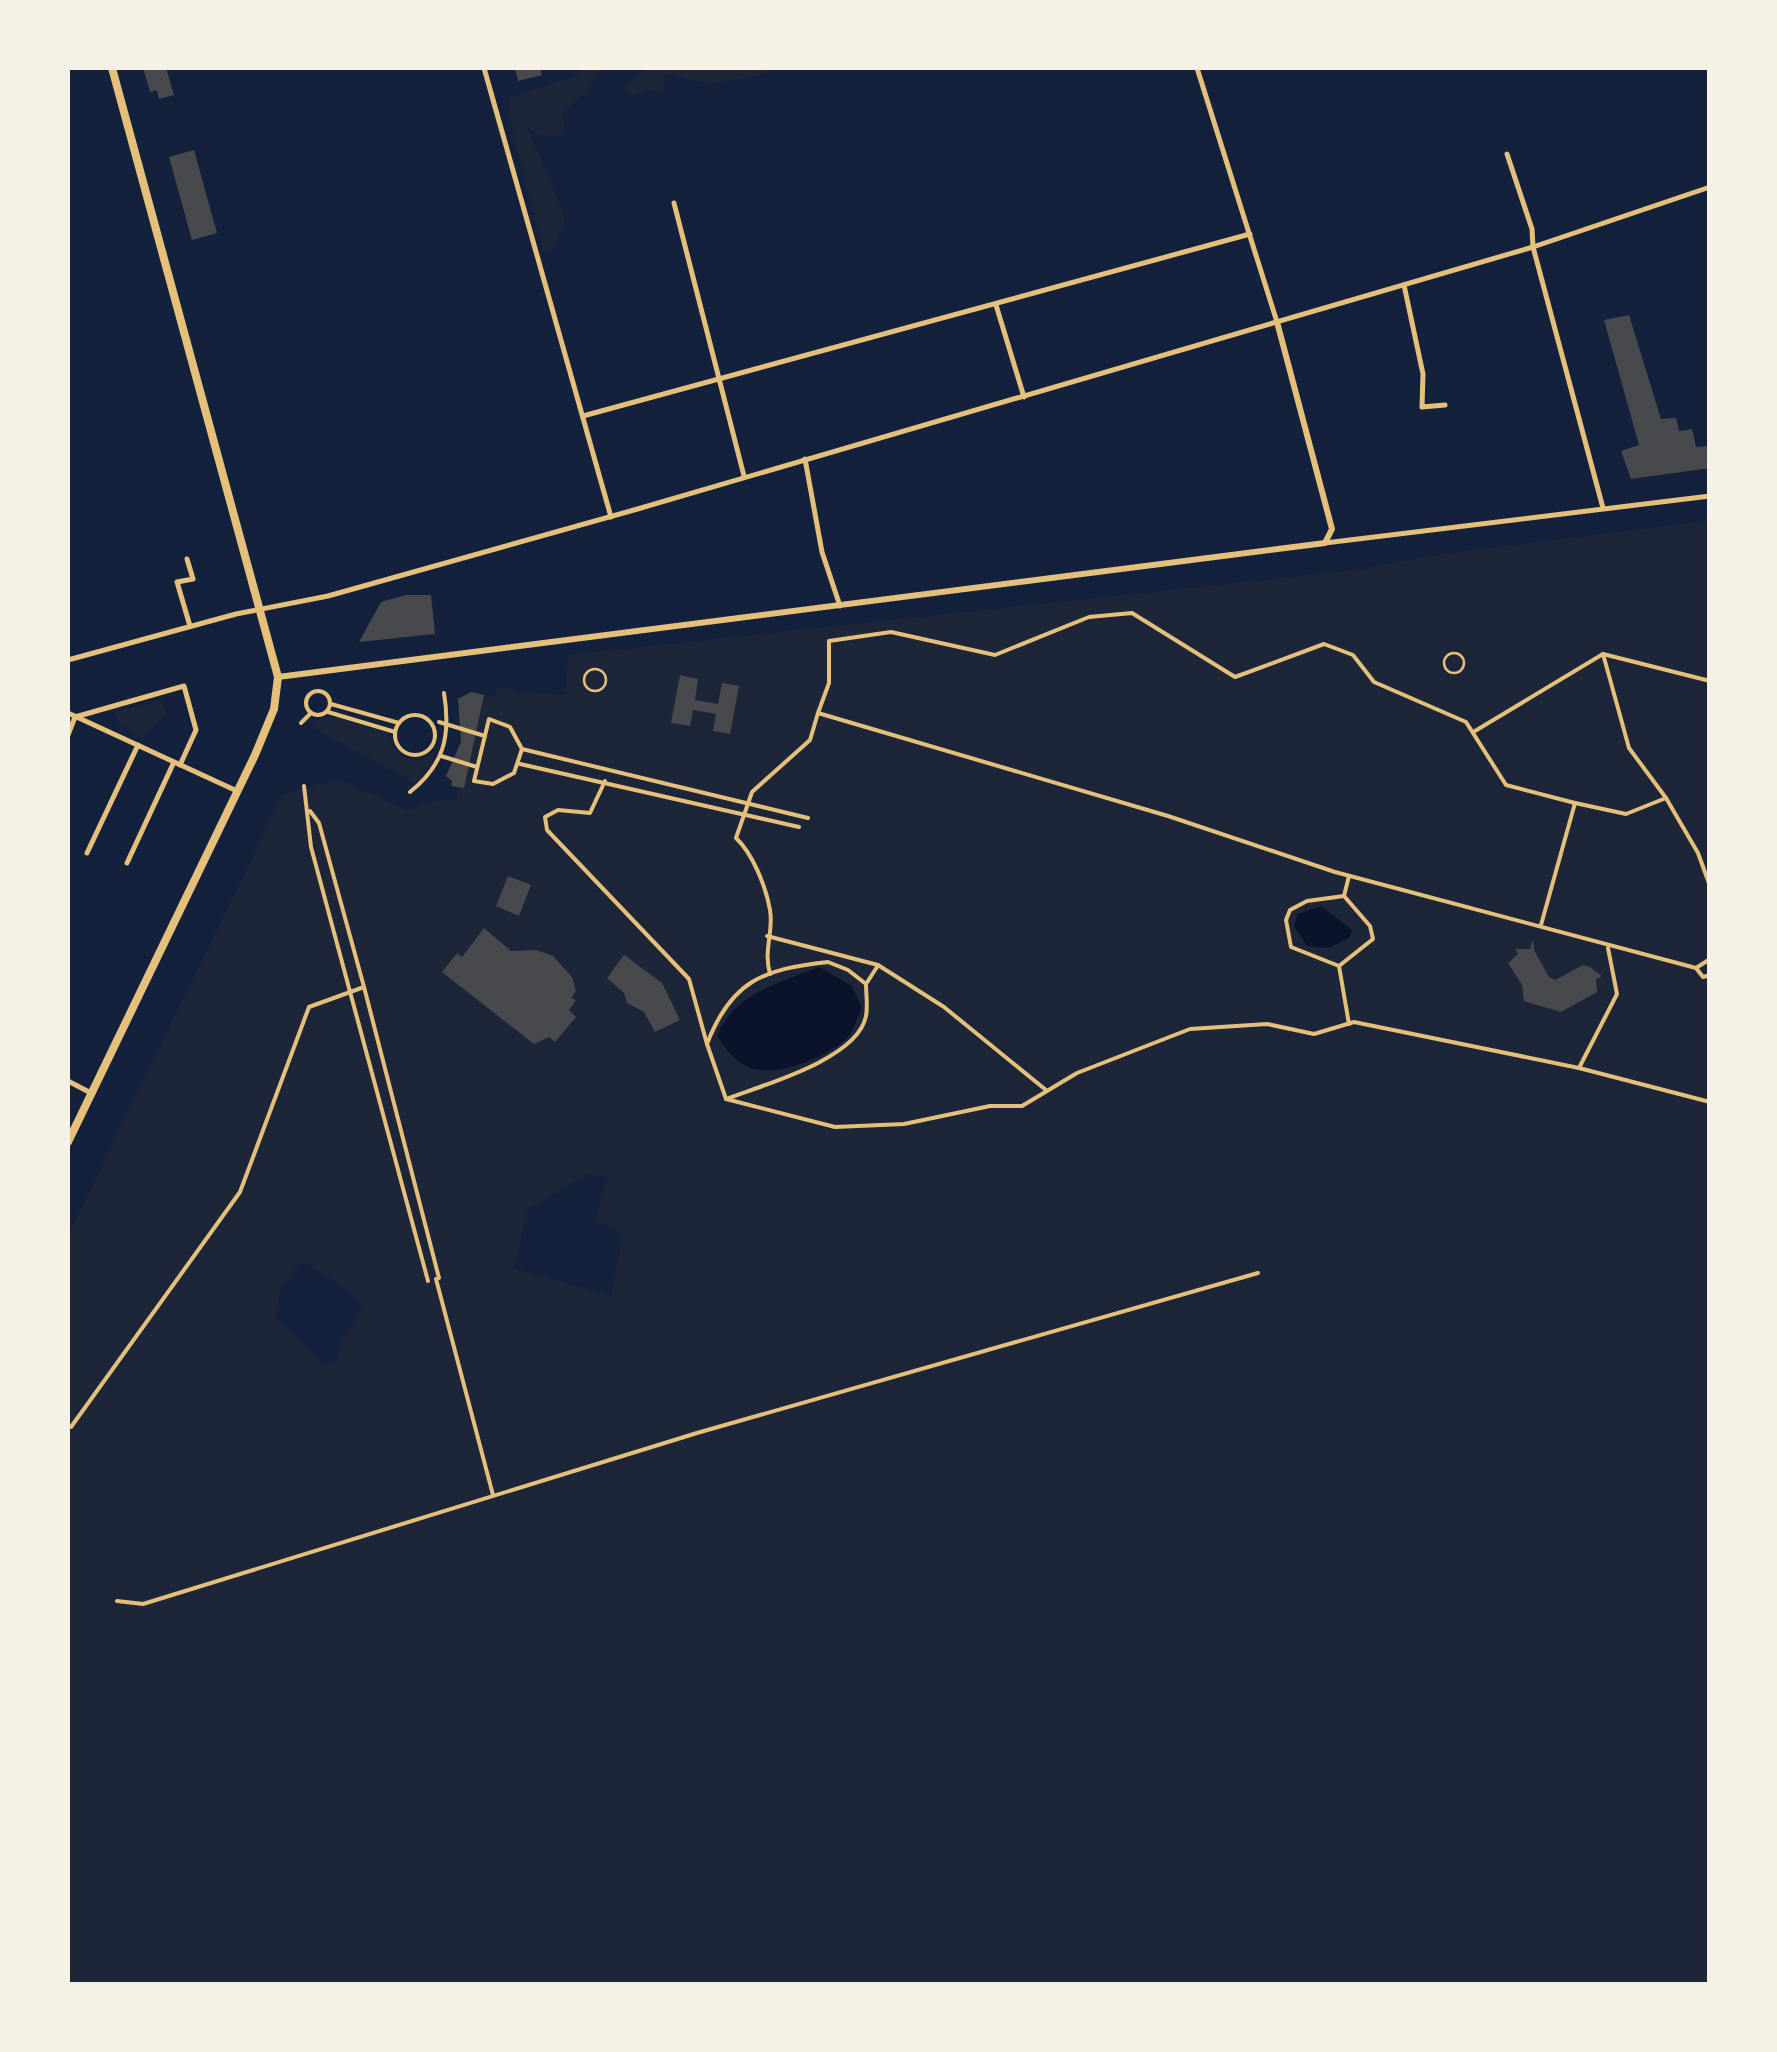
<svg xmlns="http://www.w3.org/2000/svg" width="1777" height="2052" font-family="'PT Sans',sans-serif">
<style>
.green{fill:#1d2539;fill-rule:evenodd}
.water{fill:#0b132b}
.building{fill:#48494c}
.lines{fill:none;stroke-linecap:round;stroke-linejoin:round}
.path{stroke:#e5c07b;stroke-width:2.5}
.pedestrian{stroke:#e5c07b;stroke-width:4}
.minor{stroke:#e5c07b;stroke-width:5}
.tertiary{stroke:#e5c07b;stroke-width:6}
.primary{stroke:#e5c07b;stroke-width:8}
</style>
<rect width="100%" height="100%" fill="#14213d"/>
<g class="green">
<path d="M582,68H602L587,91L562,113L565,130L560,136H542L528,128C534,148 567,209 564,225C562,234 553,243 551,254L543,251L509,118L510,97L575,76Z"/>
<path d="M646,68H769L764,74C733,81 703,89 674,73L666,75L663,91L646,89L631,96L624,90Z"/>
<path d="M1709,521V1984H68V1235L283,794L339,779L407,810L442,799L456,801L480,694L494,697L497,687L515,689L516,693L566,695L568,655L1357,570L1448,553ZM587,1175L608,1177L595,1221L623,1234L611,1296L514,1268L528,1209ZM302,1262L328,1276L364,1306L342,1340L337,1361L323,1364L276,1318L280,1288Z"/>
<polygon points="161,700 166,714 141,738 118,722 114,712"/>
<path d="M331,716L388,733C394,757 412,767 434,753L431,765L414,783L312,727L319,718Z"/>
</g>
<g class="water">
<polygon points="1321,906 1352,930 1349,938 1329,948 1307,946 1294,926 1298,914"/>
<path d="M819,967L852,986L862,1008C858,1016 854,1030 848,1037C828,1057 780,1077 751,1068C735,1063 726,1049 717,1036C734,993 778,984 819,967Z"/>
</g>
<g class="building">
<polygon points="143,68 166,68 174,95 159,99 157,90 150,92"/>
<polygon points="515,68 540,68 542,75 518,81"/>
<polygon points="194,150 217,233 192,240 169,157"/>
<polygon points="1629,315 1661,419 1676,418 1679,431 1692,429 1696,447 1710,446 1710,468 1631,479 1621,451 1639,445 1604,320"/>
<polygon points="406,595 431,595 435,634 359,642 381,602"/>
<polygon points="680,675 698,679 695,700 718,704 722,683 739,686 730,734 713,731 716,714 693,710 690,726 671,723"/>
<polygon points="471,692 484,695 464,788 451,786 452,781 446,776 461,742 458,699"/>
<polygon points="508,876 531,885 519,916 496,906"/>
<polygon points="484,928 511,951 536,950 553,956 572,977 576,991 571,998 576,1000 569,1010 576,1017 555,1042 549,1037 534,1044 442,972 457,953 462,957"/>
<polygon points="1533,939 1534,950 1549,977 1555,980 1583,965 1590,967 1602,976 1596,979 1597,992 1561,1012 1524,1001 1522,985 1508,963 1518,954 1515,949 1530,949"/>
<polygon points="624,955 662,983 680,1020 655,1032 644,1012 627,1003 624,993 607,978"/>
</g>
<g class="lines">
<g class="path">
<circle cx="1454" cy="663" r="10"/>
<circle cx="595" cy="680" r="11"/>
</g>
<g class="pedestrian">
<polyline points="1603,654 1629,748 1666,798"/>
<polyline points="1603,654 1710,681"/>
<circle cx="318" cy="703" r="12"/>
<polyline points="331,704 399,723"/>
<polyline points="328,712 395,732"/>
<polyline points="818,713 829,683 829,641 891,632 995,655 1089,617 1132,613 1235,677 1324,644 1353,655 1374,682 1466,722 1506,785 1575,803"/>
<circle cx="415" cy="735" r="20"/>
<polygon points="489,719 510,727 522,749 514,773 493,784 474,781"/>
<polyline points="439,722 485,736"/>
<polyline points="301,723 311,713"/>
<polyline points="1475,731 1603,654"/>
<polyline points="522,749 808,818"/>
<polyline points="441,756 477,767"/>
<polyline points="520,764 799,827"/>
<polyline points="605,781 590,813 558,810 545,817 547,830 689,979 707,1044"/>
<polyline points="304,786 311,847 428,1281"/>
<path d="M410,792C444,765 451,736 444,693"/>
<polyline points="1344,896 1307,901 1290,910 1286,920 1291,947 1339,966 1373,939 1370,926 1344,896 1349,876"/>
<polyline points="1541,925 1575,803 1626,814 1666,798 1698,853 1710,886"/>
<polyline points="767,936 878,965 944,1007 1046,1090"/>
<path d="M828,962L848,970L866,984C866,994 868,1007 866,1016C858,1059 763,1085 726,1099L707,1044C731,981 763,969 828,962Z"/>
<polyline points="1339,966 1349,1024"/>
<polyline points="1696,968 1710,959"/>
<path d="M770,974C763,949 774,932 770,910C766,887 753,854 736,838L752,792L810,740L818,713L1168,816L1335,872L1696,968L1703,977L1710,975"/>
<polyline points="866,984 877,967"/>
<polyline points="364,987 439,1278"/>
<polyline points="1579,1068 1710,1102"/>
<polyline points="726,1099 835,1127 904,1124 990,1106 1022,1106 1077,1073 1190,1029 1267,1024 1314,1034 1354,1022 1579,1068 1617,994 1608,948"/>
<polyline points="436,1279 493,1495"/>
<polyline points="71,1427 240,1192 309,1007 364,987 319,823 310,811"/>
<polyline points="117,1601 143,1604 697,1433 1258,1273"/>
</g>
<g class="minor">
<polyline points="484,68 611,517"/>
<polyline points="1197,68 1277,322"/>
<polyline points="1507,154 1532,229 1533,247 1603,508"/>
<polyline points="674,203 744,476"/>
<polyline points="1404,285 1423,374 1422,407 1445,405"/>
<polyline points="996,305 1024,397"/>
<polyline points="583,416 1250,234"/>
<polyline points="805,459 822,552 840,606"/>
<polyline points="1325,543 1710,496"/>
<polyline points="187,559 193,579 177,582 190,626"/>
<polyline points="68,660 236,614 328,596 641,508 1533,247 1710,187"/>
<polyline points="68,713 237,791"/>
<polyline points="68,735 75,717 184,686 196,730 180,765"/>
<polyline points="87,853 138,745"/>
<polyline points="127,863 174,762"/>
<polyline points="68,1081 91,1093"/>
</g>
<polyline class="tertiary" points="278,677 1325,543 1332,529 1277,322"/>
<polyline class="primary" points="68,1142 255,755 274,709 278,677 112,68"/>
</g>
<rect width="1777" height="2052" fill="none" stroke="#f6f1e7" stroke-width="140"/>
</svg>
